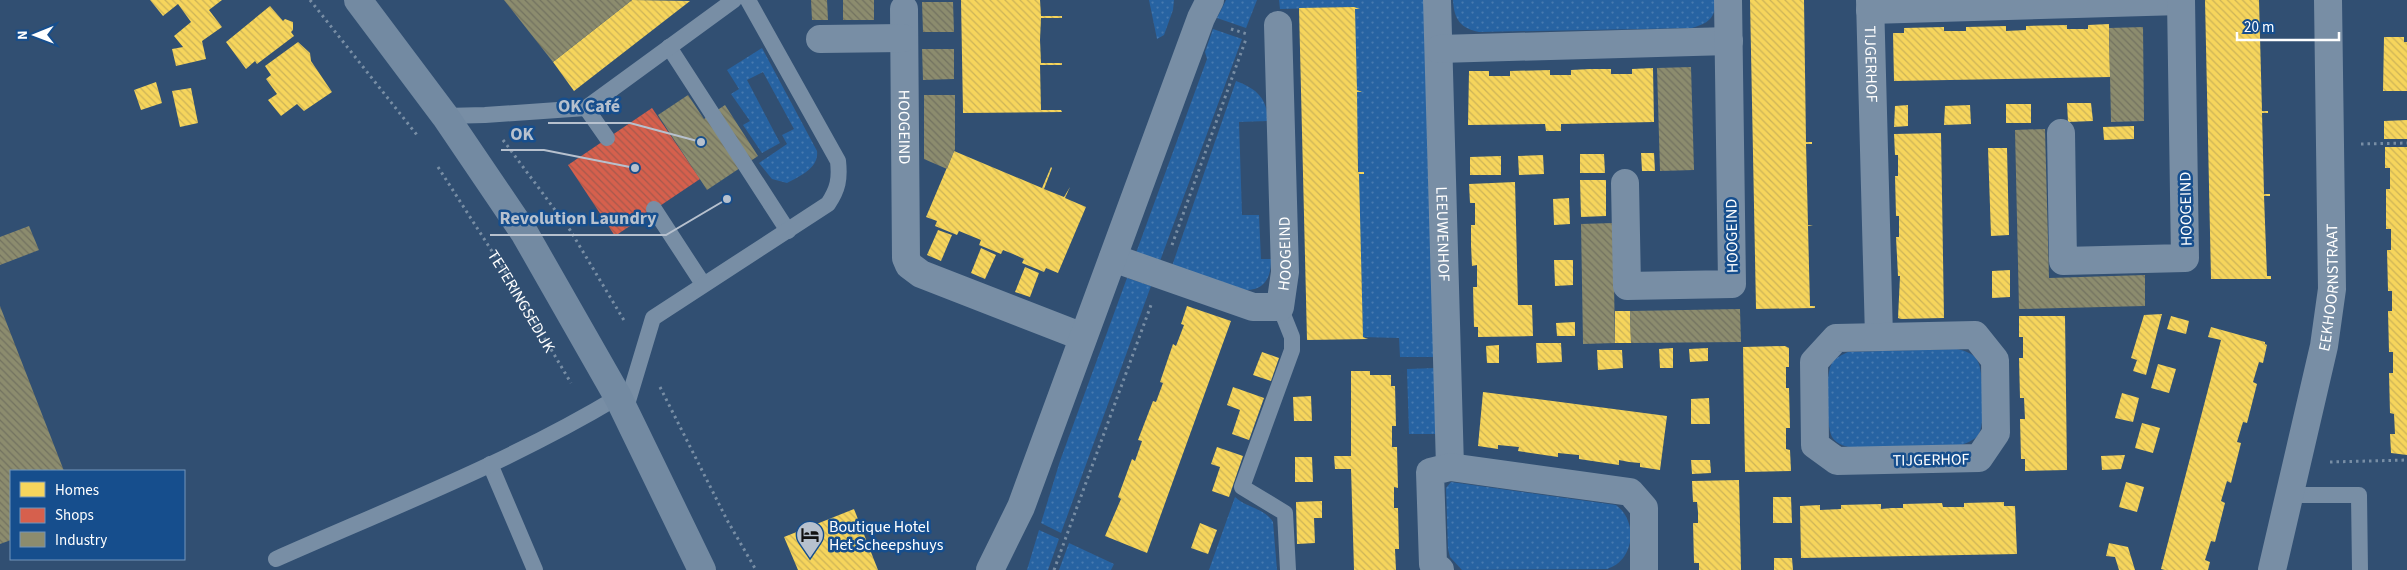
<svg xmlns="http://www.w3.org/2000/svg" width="2407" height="570" font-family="'Source Sans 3',sans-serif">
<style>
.green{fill:url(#green-dots)}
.homes{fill:url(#homes-back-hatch)}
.shops{fill:url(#shops-back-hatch)}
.industry{fill:url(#industry-back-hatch)}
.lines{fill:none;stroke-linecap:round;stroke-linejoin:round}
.path{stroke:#788ea5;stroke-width:3;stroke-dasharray:2.5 4;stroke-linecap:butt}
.lane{stroke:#788ea5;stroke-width:16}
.street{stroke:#788ea5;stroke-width:28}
.secondary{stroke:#738aa2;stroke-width:28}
.labels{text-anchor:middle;stroke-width:5;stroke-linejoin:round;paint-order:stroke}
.street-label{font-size:16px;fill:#fff;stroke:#164e8d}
.poi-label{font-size:16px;fill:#fff;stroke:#164e8d;text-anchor:start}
.leader{fill:none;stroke:#b7c1ce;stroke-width:2}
.callout-dot{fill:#b7c1ce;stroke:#164e8d;stroke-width:2}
.callout-label{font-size:18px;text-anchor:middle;font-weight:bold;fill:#b7c1ce;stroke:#164e8d;stroke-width:5;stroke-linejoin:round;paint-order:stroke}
</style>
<defs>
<pattern id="green-dots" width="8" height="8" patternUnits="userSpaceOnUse" patternTransform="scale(1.25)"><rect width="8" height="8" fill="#2763a2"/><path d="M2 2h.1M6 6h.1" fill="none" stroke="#477ab0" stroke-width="1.8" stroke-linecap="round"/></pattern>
<pattern id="homes-back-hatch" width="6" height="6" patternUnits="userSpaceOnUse" patternTransform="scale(1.25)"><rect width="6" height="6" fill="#f6d55c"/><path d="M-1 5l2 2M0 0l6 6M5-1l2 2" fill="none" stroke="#ccb358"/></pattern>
<pattern id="shops-back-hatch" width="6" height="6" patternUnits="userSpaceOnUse" patternTransform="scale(1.25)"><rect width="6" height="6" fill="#d6604d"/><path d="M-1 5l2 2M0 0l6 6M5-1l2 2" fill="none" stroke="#a6594d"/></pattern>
<pattern id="industry-back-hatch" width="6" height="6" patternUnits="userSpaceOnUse" patternTransform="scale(1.25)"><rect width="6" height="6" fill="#8c8c6e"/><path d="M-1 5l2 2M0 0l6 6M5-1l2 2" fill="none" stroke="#727260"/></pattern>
</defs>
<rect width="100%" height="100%" fill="#314f72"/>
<g class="green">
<polygon points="1149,0 1174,0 1173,10 1164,35 1157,39"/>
<polygon points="1226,0 1257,0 1246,28 1217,18"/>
<polygon points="1279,0 1427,0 1435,357 1400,357 1399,338 1363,337 1354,7 1280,9"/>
<path d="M1453,0H1716C1715,18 1709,23 1692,28L1479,32C1460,28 1454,19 1453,0Z"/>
<polygon points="1213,29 1242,39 1160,261 1136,253 1207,59 1205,52"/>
<path d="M762,48L817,151C819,168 800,176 787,183L772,179L759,163L787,144L782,135L794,129L763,72L747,80L780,143L762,153L743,125L750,121L731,94L739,89L727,70Z"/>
<path d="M1236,81C1257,89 1267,98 1268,121L1239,122L1242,215H1259L1261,259H1271C1272,318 1201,277 1172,266Z"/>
<polygon points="1127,278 1151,286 1061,533 1041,523 1060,461"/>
<path d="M1957,349C1965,351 1973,353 1977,360C1984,369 1985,424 1979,434C1974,441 1966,443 1959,446L1856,448C1847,447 1837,445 1832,437C1826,425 1825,374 1832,363C1836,357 1842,355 1848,352Z"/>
<polygon points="1436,368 1437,434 1409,434 1407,369"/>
<path d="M1451,482L1616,505C1639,522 1634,562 1606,569L1462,570L1450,557L1448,549L1446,488Z"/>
<path d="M1235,497C1247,508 1264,508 1273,522L1277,570H1209Z"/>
<polygon points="1039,530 1059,539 1048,570 1027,570"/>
<polygon points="1069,543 1114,564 1111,570 1059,570"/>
</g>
<g class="homes">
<polygon points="150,0 222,0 209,10 222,27 202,41 206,59 176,66 172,49 183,47 174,36 191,22 178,4 163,16"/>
<polygon points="632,0 690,1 574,91 553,62"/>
<polygon points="961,0 1040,0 1041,16 1062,16 1062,18 1041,18 1040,40 1041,63 1062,63 1062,65 1040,65 1041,110 1061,110 1062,112 963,113"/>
<polygon points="1750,0 1804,0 1806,142 1812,142 1812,144 1806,144 1808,225 1813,225 1808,226 1810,306 1815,306 1815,308 1756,309"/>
<polygon points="2205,0 2259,0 2262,111 2268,111 2268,113 2262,113 2264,194 2270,194 2270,196 2264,196 2267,276 2271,276 2271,279 2211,279"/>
<polygon points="270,6 283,21 285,19 293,22 293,30 291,32 294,36 257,64 255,61 246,69 226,42"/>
<polygon points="1354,7 1360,9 1355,9 1357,90 1362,92 1357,92 1358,172 1364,172 1364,174 1359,174 1363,337 1368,339 1307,340 1299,8"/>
<polygon points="2109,24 2110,77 1894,81 1893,33 1904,33 1904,28 1944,27 1944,31 1966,31 1966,27 2006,26 2006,31 2026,30 2026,26 2067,25 2067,29 2088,29 2088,25"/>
<polygon points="2384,37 2404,37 2404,42 2407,42 2407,91 2383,91"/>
<polygon points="298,42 310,53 311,61 332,92 304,111 297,104 281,116 268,100 277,94 266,79 271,75 265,66"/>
<polygon points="1653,68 1654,122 1561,124 1561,131 1546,131 1545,124 1468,125 1469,71 1489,71 1489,76 1510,76 1510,71 1550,70 1550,75 1571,75 1571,70 1590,69 1611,69 1611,74 1632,74 1632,69"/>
<polygon points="156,82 162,103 141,110 134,90"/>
<polygon points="191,88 198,123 180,127 172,91"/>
<polygon points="2067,103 2091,103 2093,121 2068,122"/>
<rect x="2006" y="104" width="25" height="19"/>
<polygon points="1908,105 1908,126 1894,127 1895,106"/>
<polygon points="1970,105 1971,124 1944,125 1945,106"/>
<polygon points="2407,120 2407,139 2384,139 2384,121"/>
<polygon points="2134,126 2134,139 2104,140 2103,127"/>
<polygon points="1941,133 1944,318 1901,319 1898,318 1900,276 1898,276 1896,237 1899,237 1899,216 1896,216 1895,176 1898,176 1898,155 1895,155 1894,134"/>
<polygon points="2385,147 2407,147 2407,455 2391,453 2390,434 2395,434 2394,414 2390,413 2389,373 2393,373 2393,352 2389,352 2388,311 2392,311 2392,291 2388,291 2387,250 2391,250 2391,229 2386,229 2386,189 2390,189 2390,168 2385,168"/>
<polygon points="1988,148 2007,148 2009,235 1991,236"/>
<polygon points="954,151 1042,188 1051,167 1052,168 1044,189 1064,197 1070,187 1065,198 1086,207 1058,273 1046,268 1044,272 1022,263 1024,259 1013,254 1003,250 1001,254 979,245 981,240 959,231 957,235 935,226 937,221 926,217"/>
<polygon points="1641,153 1654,153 1655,171 1642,171"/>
<polygon points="1580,154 1604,154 1605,173 1580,173"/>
<polygon points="1543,155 1544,174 1519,175 1518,156"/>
<polygon points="1501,156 1501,175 1470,175 1470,157"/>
<polygon points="1580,180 1606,180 1606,216 1581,217"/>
<polygon points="1515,182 1518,305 1532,305 1533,336 1478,337 1478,327 1474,327 1473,287 1477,287 1477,265 1472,266 1471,245 1471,225 1475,225 1475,203 1470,203 1469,184"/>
<polygon points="1569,198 1570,224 1554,225 1553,199"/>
<polygon points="938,230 952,235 941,261 927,255"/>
<polygon points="981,248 996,255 985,279 971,273"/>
<polygon points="1554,260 1573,260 1573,285 1555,286"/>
<polygon points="1025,267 1039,273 1030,297 1015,292"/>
<polygon points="2010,270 2010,297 1992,298 1992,271"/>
<polygon points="1187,306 1231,321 1147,553 1105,536 1121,499 1118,497 1132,459 1135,461 1142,441 1138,440 1153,401 1156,402 1163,383 1160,382 1173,344 1176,346 1184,325 1181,324"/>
<polygon points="1615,311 1630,311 1631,343 1615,343"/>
<polygon points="2162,314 2146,375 2133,371 2137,360 2131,358 2144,315"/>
<polygon points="2019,316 2065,316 2067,470 2025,471 2025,459 2021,459 2020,419 2025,419 2024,398 2020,398 2019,358 2023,358 2023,337 2019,337"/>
<polygon points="2171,316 2189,321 2186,334 2167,329"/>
<polygon points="1575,322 1575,336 1557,336 1556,323"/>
<polygon points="2211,327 2265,342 2265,344 2267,345 2263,363 2259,362 2253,382 2257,384 2247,423 2243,422 2237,442 2241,443 2231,483 2227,481 2221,501 2225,503 2215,542 2211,541 2205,560 2210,562 2208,570 2165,570 2161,569 2221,340 2208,337"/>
<polygon points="1536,343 1561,343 1562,362 1537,363"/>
<polygon points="1499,345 1499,363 1487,363 1486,346"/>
<polygon points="1785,346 1789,348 1789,367 1786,367 1786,388 1789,388 1790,428 1786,428 1786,449 1790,450 1791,471 1745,472 1743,347"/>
<polygon points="1673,348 1673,368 1660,368 1659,349"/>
<polygon points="1708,348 1708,361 1690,362 1689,349"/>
<polygon points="1597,350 1622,350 1623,368 1598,370"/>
<polygon points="1262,352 1279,358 1271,381 1253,375"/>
<polygon points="2158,364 2176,369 2169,393 2151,388"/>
<polygon points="1351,371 1370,371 1370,375 1391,375 1391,386 1395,386 1396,426 1392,426 1392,447 1397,447 1398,488 1394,487 1394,508 1398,508 1399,549 1395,549 1396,570 1354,570 1351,469 1335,469 1334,456 1351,456"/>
<polygon points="1233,387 1264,398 1249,440 1232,434 1240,410 1227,405"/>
<polygon points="1483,392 1667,416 1660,470 1640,467 1640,463 1629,462 1619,460 1619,465 1579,459 1579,455 1568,454 1558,453 1558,457 1518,451 1519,447 1498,445 1498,449 1478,446"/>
<polygon points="2122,393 2139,398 2133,422 2115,418"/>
<polygon points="1311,396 1312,421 1294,421 1293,397"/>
<polygon points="1709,398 1710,424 1691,424 1691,399"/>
<polygon points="2142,423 2160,428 2153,453 2135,448"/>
<polygon points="1217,447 1243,456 1229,497 1212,491 1220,467 1211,464"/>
<polygon points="2125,455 2121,469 2102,470 2101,456"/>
<polygon points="1295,457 1312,457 1313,482 1295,482"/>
<polygon points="1691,460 1710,460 1711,473 1692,474"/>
<polygon points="1739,480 1741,570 1699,570 1699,563 1694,563 1693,523 1698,523 1698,512 1697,502 1693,502 1692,481"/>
<polygon points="2126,482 2144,487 2137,512 2119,507"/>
<polygon points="1773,497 1791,497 1792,523 1773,523"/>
<polygon points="1322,501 1322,518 1314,518 1315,543 1297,544 1296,502"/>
<polygon points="2004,502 2004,506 2015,506 2017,554 1801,558 1800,506 1820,505 1820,510 1841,509 1841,505 1881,504 1881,509 1892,508 1903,508 1903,504 1942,503 1943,507 1964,507 1964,503"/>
<polygon points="854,509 878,570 798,570 784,537"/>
<polygon points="1200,523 1217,530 1208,554 1191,548"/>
<polygon points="2109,543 2128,547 2135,570 2119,570 2115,557 2106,556"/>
<polygon points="1774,558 1792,558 1793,570 1774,570"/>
</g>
<polygon class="shops" points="652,108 700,179 615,236 568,165"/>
<g class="industry">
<polygon points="504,0 632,0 553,62"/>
<polygon points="811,0 827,0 828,20 812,20"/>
<rect x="843" y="0" width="31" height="20"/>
<polygon points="922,2 953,2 954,32 923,32"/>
<polygon points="2143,27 2144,121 2111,122 2109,28"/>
<polygon points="922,49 954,49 954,79 923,80"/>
<polygon points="1691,67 1694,170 1660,171 1657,68"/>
<polygon points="688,95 704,119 725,105 758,156 707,190 658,115"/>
<polygon points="924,95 955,95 955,149 947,169 924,159"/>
<polygon points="2045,129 2049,278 2145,275 2145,306 2019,309 2015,130"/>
<polygon points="1613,223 1615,343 1583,344 1581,224"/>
<polygon points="29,226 39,250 0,265 0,237"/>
<polygon points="0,306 64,471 11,471 11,540 0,544"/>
<polygon points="1740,309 1741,342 1631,343 1630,311"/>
</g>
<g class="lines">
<g class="path">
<polyline points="310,0 417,135"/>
<polyline points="1231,29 1247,34"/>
<polyline points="503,140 570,230 625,322"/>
<polyline points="2361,144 2407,143"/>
<path id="s1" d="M438,167L504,270L571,383"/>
<polyline points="1172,245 1246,39"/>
<polyline points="660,387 727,520 756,570"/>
<polyline points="2330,462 2407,460"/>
<polyline points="1054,570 1151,305"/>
</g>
<g class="lane">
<polyline points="669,47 788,231"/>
<polyline points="586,108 607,138"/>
<polyline points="445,116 485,115 586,108 734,0"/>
<polyline points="654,209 703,284"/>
<polyline points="1280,307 1292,337 1292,350 1242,487 1285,513 1288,570"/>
<path d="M625,411L653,318L828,204C838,189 840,179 838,161L748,0"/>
<polyline points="490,464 535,570"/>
<polyline points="2290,495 2359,495 2360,570"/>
<path d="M276,559C391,508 510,462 618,397"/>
</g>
<g class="street">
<path id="s2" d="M1437,0L1450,467"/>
<path id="s3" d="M1870,0L1879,337"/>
<path id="s4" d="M904,9L906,258L909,265L921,274L1083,337"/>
<polyline points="1870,10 2181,1"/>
<polyline points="820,39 903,38"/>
<polyline points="1439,49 1729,41"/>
<polyline points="2061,133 2063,261 2185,258 2181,0"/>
<polyline points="1625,183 1627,286 1732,284 1728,0"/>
<path id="s5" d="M1113,258L1253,307H1280L1285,272L1278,25"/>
<polygon points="1975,335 1995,360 1996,433 1979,458 1837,461 1815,445 1814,362 1836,338"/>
<polyline points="990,570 1021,507 1201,18 1210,0"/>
<polyline points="1440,570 1433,564 1430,472 1450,467 1630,492 1644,508 1644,570"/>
<path id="s6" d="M2272,570L2324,346L2332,289L2328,0"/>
</g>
<polyline class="secondary" points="358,0 445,116 525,234 618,397 702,570"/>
</g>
<defs>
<symbol id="hotel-pin" viewBox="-11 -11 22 30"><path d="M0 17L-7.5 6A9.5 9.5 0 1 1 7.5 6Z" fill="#b7c1ce" stroke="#164e8d"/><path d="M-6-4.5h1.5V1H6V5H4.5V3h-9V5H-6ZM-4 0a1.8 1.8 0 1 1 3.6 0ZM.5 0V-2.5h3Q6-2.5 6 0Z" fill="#111"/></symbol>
</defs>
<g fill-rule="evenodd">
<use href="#hotel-pin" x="794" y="519" width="32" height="43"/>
</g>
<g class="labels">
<g class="street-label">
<text dy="6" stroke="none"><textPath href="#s3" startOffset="64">TIJGERHOF</textPath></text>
<text dy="6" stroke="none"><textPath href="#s4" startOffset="118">HOOGEIND</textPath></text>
<text transform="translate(2185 209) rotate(-91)" y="6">HOOGEIND</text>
<text dy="6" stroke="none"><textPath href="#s2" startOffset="234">LEEUWENHOF</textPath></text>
<text transform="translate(1731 236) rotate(-91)" y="6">HOOGEIND</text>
<text dy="6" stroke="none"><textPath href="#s5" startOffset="229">HOOGEIND</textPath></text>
<text dy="6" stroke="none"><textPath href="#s6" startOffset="289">EEKHOORNSTRAAT</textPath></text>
<text dy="6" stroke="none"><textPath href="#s1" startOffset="158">TETERINGSEDIJK</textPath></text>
<text transform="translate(1931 459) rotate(-1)" y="6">TIJGERHOF</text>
</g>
<g class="poi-label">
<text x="829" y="532">Boutique Hotel<tspan x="829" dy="18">Het Scheepshuys</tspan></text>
</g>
</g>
<path class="leader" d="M701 142L630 123H548M635 168L544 150H501M727 199L666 235H490"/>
<g class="callout-dot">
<circle cx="701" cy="142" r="5"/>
<circle cx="635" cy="168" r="5"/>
<circle cx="727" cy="199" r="5"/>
</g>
<g class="callout-label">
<text x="589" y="112">OK Café</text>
<text x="522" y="140">OK</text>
<text x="578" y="224">Revolution Laundry</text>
</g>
<rect x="10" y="470" width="175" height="90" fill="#164e8d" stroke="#7395bb"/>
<rect x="20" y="482" width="25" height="15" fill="#f6d55c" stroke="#7395bb"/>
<text x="55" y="495" font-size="15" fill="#ffffff">Homes</text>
<rect x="20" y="508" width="25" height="15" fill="#d6604d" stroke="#7395bb"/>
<text x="55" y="520" font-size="15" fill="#ffffff">Shops</text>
<rect x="20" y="532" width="25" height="15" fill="#8c8c6e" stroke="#7395bb"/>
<text x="55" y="545" font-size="15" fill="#ffffff">Industry</text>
<g transform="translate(35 35) rotate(269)" stroke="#164e8d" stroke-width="4" paint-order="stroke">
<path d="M0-4L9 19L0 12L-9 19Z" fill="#ffffff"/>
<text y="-8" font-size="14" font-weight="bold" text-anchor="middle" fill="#ffffff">N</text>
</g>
<path d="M2237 32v8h102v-8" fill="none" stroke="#ffffff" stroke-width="2.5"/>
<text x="2244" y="32" font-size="15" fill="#ffffff" stroke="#164e8d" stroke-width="4" paint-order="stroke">20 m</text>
</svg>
